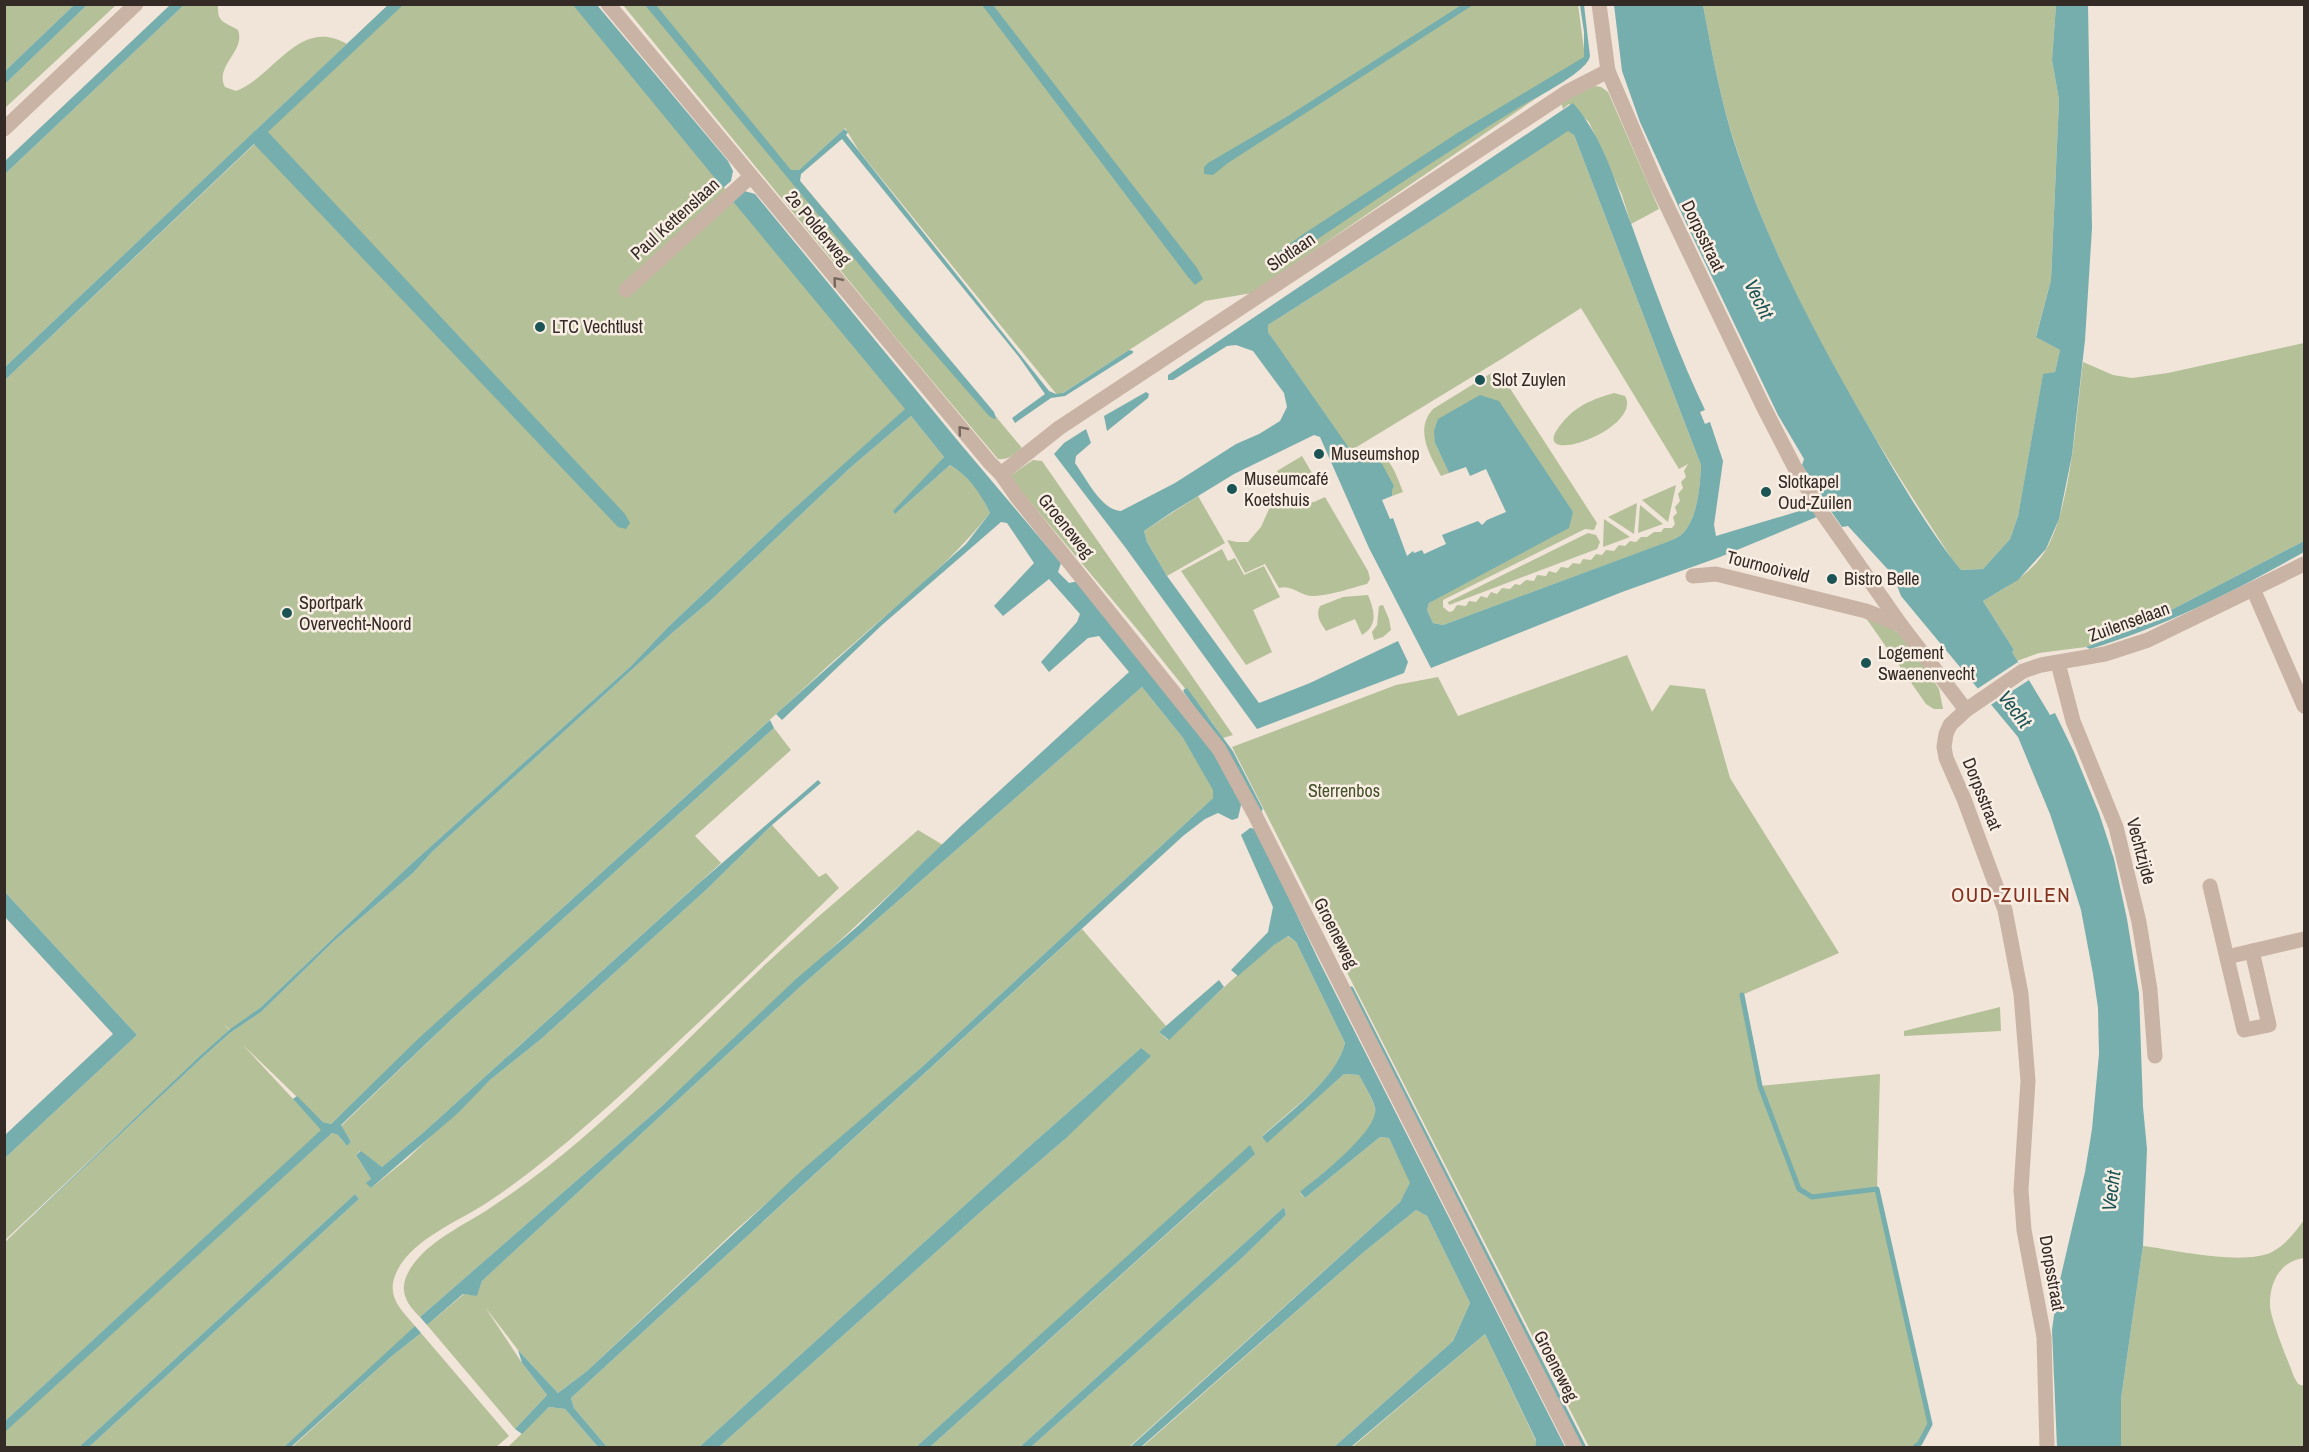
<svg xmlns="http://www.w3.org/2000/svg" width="2309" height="1452" font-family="'Archivo Narrow',sans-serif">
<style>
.green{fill:#b4c098}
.water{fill:#76aeae;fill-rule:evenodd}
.pier{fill:#f1e4d8}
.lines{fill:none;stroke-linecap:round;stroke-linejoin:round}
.stream{stroke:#76aeae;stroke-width:5}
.minor{stroke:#c9b3a4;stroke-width:15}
.oneway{stroke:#77685f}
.poi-dot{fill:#1b5455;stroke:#f9eee4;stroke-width:2}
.labels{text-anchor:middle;stroke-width:5;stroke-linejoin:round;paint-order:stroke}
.street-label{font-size:18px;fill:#342a26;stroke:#f9eee4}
.poi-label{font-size:18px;fill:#342a26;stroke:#f9eee4;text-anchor:start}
.park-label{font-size:18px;fill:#455229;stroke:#f9eee4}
.water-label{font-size:20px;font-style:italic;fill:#1b5455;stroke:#f9eee4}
.quarter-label{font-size:21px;letter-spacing:1.5px;fill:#83321e;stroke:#f9eee4}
</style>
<rect width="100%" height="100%" fill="#f1e4d8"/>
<g class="green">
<polygon points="5,4 74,5 5,71"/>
<path d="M573,4L906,409L778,523L667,628L631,666L409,866L260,1008L231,1031L224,1024L229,1030L5,1240V1158L137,1035L5,892V380L349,55L347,44L5,367V174L184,5H218C217,23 224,21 238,30C246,51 214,66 225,87L236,91C274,77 299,16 347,44L388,5Z"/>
<polygon points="87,5 116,5 5,108 5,84"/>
<path d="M623,5H1578L1586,64L1252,293L1205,301L1058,396L859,151L845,128L799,170L792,171L1022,448C1013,455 1009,460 998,459L896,338Z"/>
<path d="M1703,5H2056L2052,60L2059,100L2051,280L2036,336L2060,350L2055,372L2043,375L2018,516L2010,539L1983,569L1961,570L1952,559C1868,430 1785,297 1737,150C1721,103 1712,53 1703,5Z"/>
<polygon points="1595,86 1601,87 1608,92 1659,209 1631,224 1622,195 1589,122 1569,104 1563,109 1561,102"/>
<path d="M1568,130L1574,135L1701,465C1700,485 1698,520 1681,535C1677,538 1672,540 1668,542L1443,625L1433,623L1427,610L1429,603L1573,512L1435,443L1449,473L1441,476C1430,455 1414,430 1433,409L1493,372L1502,376L1597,523L1594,530L1585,529L1443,600V607L1449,612L1453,611L1457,605L1466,606L1469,601L1476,602L1481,596L1487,598L1491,592L1497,594L1502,588L1510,589L1515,584L1520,585L1526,580L1534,581L1537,575L1546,576L1549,571L1556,573L1561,567L1568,568L1573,563L1580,564L1583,559L1591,560L1596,554L1602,555L1606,550L1614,551L1619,545L1625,546L1630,541L1636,542L1641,537H1647L1654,532H1661L1664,528H1672L1675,524L1673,517L1677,513L1675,507L1680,501L1678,494L1683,488L1681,482L1686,477L1684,471L1688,464L1679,469L1581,308L1503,358L1350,451L1268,332V325L1428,223Z"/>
<path d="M2304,343V541L2148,622L2086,647L2039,653L2017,661L2012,652L2014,650L1983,601C2007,587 2033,573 2047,548C2072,502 2076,415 2083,362L2113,375L2132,378L2168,373Z"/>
<path d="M1614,393L1625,396C1644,430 1521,472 1562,423C1577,405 1593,399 1614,393Z"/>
<path d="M911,416L944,457L895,514L950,465C969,476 981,493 990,513C939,577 871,625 812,681C652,829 487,972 331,1124L323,1122L242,1044L322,1130L5,1421V1242L204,1056L230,1033L261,1012L334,941L413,873L433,851L671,634L710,601L850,468Z"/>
<path d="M1368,452C1390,452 1396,474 1403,492L1392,496C1391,484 1369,464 1358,461L1357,459Z"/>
<polygon points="1302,456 1312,473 1286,485 1277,471"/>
<polygon points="1033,460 1042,461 1233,735 1223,738 1212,722 1142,635 1016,485 1010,476"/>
<polygon points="1676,485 1668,522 1642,500"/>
<polygon points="1198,496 1225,543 1167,576 1147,542 1144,531"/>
<path d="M1325,497L1368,571L1370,579L1367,584C1351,588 1332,595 1315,596C1300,597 1293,584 1279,588L1265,564L1245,573L1227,540L1237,542H1248L1261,527L1269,509L1291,499L1294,503L1314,502Z"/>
<polygon points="1637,503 1634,534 1608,517"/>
<polygon points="1640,505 1663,524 1638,533"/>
<polygon points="1604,519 1630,537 1603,547"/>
<polygon points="1588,533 1596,535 1600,542 1597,549 1449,605 1448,602"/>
<polygon points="1222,549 1228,561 1235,558 1244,575 1264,566 1280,597 1253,610 1272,652 1246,665 1181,571"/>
<path d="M1368,595C1374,610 1379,625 1362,635L1355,619L1326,631C1321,623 1315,616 1320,606L1343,597Z"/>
<polygon points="1383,605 1389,619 1391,630 1383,637 1374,640 1372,632 1377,625 1379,606"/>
<polygon points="1866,618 1887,625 1905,638 1939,689 1943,709 1934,709 1926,704"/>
<polygon points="1627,655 1652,712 1670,685 1705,689 1730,778 1839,953 1742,995 1760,1086 1880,1074 1877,1189 1930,1424 1920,1443 1914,1447 1589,1447 1232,747 1396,685 1438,677 1458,716"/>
<polygon points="1142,687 1183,738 1214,790 1213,798 922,1067 737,1229 587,1371 558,1393 518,1350 485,1307 522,1363 547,1395 515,1429 427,1325 464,1294 477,1295 482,1281 801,986"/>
<path d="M774,728L791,750L695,836L721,863L425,1131L382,1167L360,1151L356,1155L371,1179L367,1183L371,1188L407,1159L490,1080L540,1040L706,890L772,825L819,877L826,873L839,888C781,944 723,1000 665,1054C609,1106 553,1158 491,1200C462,1220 413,1238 397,1271C385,1296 400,1308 415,1326L405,1337L284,1447H89L359,1199L355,1194L79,1447H5L4,1432L332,1133L338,1135L347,1146L351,1142L341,1126L452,1019Z"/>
<path d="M918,830L943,845L662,1106L420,1317C401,1299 398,1284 415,1262C436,1236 469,1223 496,1204C525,1185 553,1163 579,1141C650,1081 713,1012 781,950C826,909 873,870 918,830Z"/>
<path d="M1082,929L1166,1026L1159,1032L1168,1040C1207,1005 1243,965 1287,936L1296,942L1345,1043C1334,1084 1290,1108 1262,1137L1267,1142L1344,1074L1359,1075C1364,1085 1372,1097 1375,1109C1381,1132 1316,1177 1300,1193L1305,1198L1380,1137L1389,1138L1411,1183L1400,1202L1129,1447H1031L1243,1257L1286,1215L1284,1207L1020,1447H930L1218,1188L1250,1146L916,1447H719L985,1208L1064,1140L1141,1048L1032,1144L699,1447H607L574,1408L571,1398Z"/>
<polygon points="2000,1007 2001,1031 1904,1036 1904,1031"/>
<polygon points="1416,1210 1427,1216 1470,1303 1453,1341 1334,1447 1141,1448 1365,1251"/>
<path d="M2304,1220V1258C2280,1261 2269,1283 2270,1306C2271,1320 2288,1361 2294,1377L2298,1384L2304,1386V1447L2121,1448V1399L2143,1246C2175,1250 2244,1266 2272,1252C2286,1245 2295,1232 2304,1220Z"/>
<polygon points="421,1333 509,1436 496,1447 291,1448 392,1356"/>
<polygon points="1485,1334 1536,1441 1535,1448 1351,1448"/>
<polygon points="549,1407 565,1409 598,1447 507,1448"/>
</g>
<g class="water">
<polygon points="1463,4 1473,5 1228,163 1213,175 1204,174 1204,167 1208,163 1288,116"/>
<polygon points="74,5 87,5 5,84 5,71"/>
<polygon points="170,5 184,5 5,174 5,161"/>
<polygon points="388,5 403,5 268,132 625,514 630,523 626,529 618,527 254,144 5,380 5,367"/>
<polygon points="573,5 597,5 728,161 733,171 731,181 723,188"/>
<polygon points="645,5 656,5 791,170 799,170 844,129 848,132 846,135 1049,391 1056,394 1063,393 1129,350 1133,351 1133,353 1065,396 1051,398 1015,423 1012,418 1045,394 1019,357 842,139 801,174 800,181 994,412 996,418 994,419 989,416 900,314"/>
<polygon points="982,5 993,5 1197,268 1203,279 1195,285 1188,277"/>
<path d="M1580,5H1584L1590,56C1588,72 1533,99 1518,108C1435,159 1354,215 1273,269H1271L1267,262L1269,259L1302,235L1459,132L1584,57V32Z"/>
<path d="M1614,5H1703C1712,53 1721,103 1737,151C1769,248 1818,340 1870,429C1896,474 1928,530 1961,570L1983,569L2010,539L2018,516L2043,374L2055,372L2060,350L2036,337L2051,280L2059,100L2052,60L2056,5H2088L2092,228L2085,340L2072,455L2059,519L2046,549L2018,580L1983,601L2014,650L2012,652L2050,715L2055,713L2074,752L2099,813L2114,859L2127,919L2139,993L2143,1107L2147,1149L2143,1246L2121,1399V1447H2057L2052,1330L2057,1293L2085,1172L2092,1129L2099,1054L2098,1008L2093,974L2081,910L2065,859L2050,814L2018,737L1901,596L1893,575L1848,526L1842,527L1831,511L1720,557L1622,592L1431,668L1369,548L1320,437L1314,435L1234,474L1172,512L1144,531L1147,542L1167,576L1259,703L1310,683L1398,641L1408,662L1404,673L1257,729L1125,547L1054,454L1064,443L1086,429L1091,443L1076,456L1075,463C1086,478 1101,510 1121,511L1175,483L1236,444L1259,434L1280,421L1287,407L1284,393L1253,351L1236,345L1227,346L1173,380H1168V375L1573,103C1604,139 1615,182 1632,226C1654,288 1677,351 1705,410L1700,412L1705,424L1710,422L1723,461L1714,525L1716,536L1826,503L1802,465L1804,459L1778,415L1686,223L1640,122L1622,71ZM1568,131L1574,135L1701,465C1700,485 1698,520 1681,535C1677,538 1672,540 1667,542L1443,625L1433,623L1427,610L1429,603L1569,528L1573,512L1499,401L1480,395L1438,419L1434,431L1435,443L1449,473L1466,467L1470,476L1486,469L1506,512L1487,520L1482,525L1478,521L1442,535L1446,544L1424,554L1422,550L1414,553L1413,551L1407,556L1393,518L1390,519L1382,500L1392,496V490L1394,486L1382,464L1377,460L1367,463L1358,461L1268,332V325L1428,223Z"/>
<path d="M741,190L755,194L958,441L1061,563L1058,572L1069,583L1079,581L1224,766L1242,801L1238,818L1232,820L1218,813L1205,819L1183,836L571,1398L574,1408L607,1447H598L565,1409L549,1407L522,1434L515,1429L547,1395L522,1363L518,1350L558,1393L587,1371L802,1170L922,1067L1213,798V790L1183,738L1142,687L801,986L482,1281L477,1296L463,1294L427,1325L420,1317L662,1106L796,979L858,926L960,827L1129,672L1099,636L1088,638L1049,672L1041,662L1077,622L1080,614L1049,579L1003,616L994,606L1034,563L1007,523L1001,522L882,625L782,720L776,714L966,544L990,513C981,494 969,476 950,465L895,514L893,511L944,457L911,416L850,468L710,601L671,634L433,851L413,873L334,941L261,1012L230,1033L204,1056L5,1242L199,1057L229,1030L260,1008L409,866L631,666L667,628L778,523L905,409L731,199Z"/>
<polygon points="1146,392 1149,394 1148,398 1107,431 1104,416"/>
<path d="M2304,541V552C2235,591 2166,626 2090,649L2086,647L2148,622Z"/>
<polygon points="770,720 774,728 452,1019 341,1125 351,1142 347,1146 338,1135 332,1133 5,1432 5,1421 321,1130 293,1099 297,1096 323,1122 331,1124 419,1038"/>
<polygon points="818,780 821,783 772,825 706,890 540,1040 490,1080 458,1113 371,1188 366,1183 371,1179 356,1155 361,1151 382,1167 425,1131 698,884"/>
<path d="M1250,828L1256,829L1319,961L1565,1447H1535L1536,1440L1485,1334L1351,1447H1334L1453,1341L1470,1303L1427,1216L1416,1210L1365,1251L1141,1447L1129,1448L1400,1202L1410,1183L1389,1138L1380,1137L1305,1198L1300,1192C1316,1179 1380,1130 1375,1108C1372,1097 1364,1085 1359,1075L1344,1074L1267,1143L1262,1137C1290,1111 1335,1081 1345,1043L1296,942L1288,936L1274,945L1238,976L1231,970L1268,932L1273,907L1241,835Z"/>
<polygon points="5,892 137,1035 5,1158 5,1135 113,1034 5,917"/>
<polygon points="1219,980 1224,987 1169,1040 1159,1032"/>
<polygon points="1141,1048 1151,1056 1064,1140 985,1208 719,1447 699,1447 1032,1144"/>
<polygon points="1250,1145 1255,1154 930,1447 916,1447"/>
<polygon points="355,1194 359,1199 89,1447 79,1447"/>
<polygon points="1284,1207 1286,1215 1243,1257 1031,1447 1020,1447"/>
<polygon points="415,1326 421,1333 392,1356 291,1447 284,1447"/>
</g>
<polygon class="pier" points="2018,662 2029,680 1989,706 1977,689"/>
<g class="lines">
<g class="stream">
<polyline points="1186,691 1231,753 1260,809"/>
<polyline points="1351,989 1584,1448"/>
<polyline points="1742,995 1760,1086 1799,1189 1812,1197 1877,1189 1930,1424 1920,1443 1914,1448"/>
</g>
<g class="minor">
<polyline points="608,4 990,463 1001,474 1017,497 1219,749 1255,815 1575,1448"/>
<polyline points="1599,4 1608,71 1656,183 1763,406 1795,468 1823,514 1901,625 1966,710"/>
<polyline points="4,129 136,4"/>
<polyline points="626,290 750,177"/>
<polyline points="1001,474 1059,428 1567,92 1608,71"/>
<polyline points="1693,576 1716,574 1866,611 1901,625"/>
<polyline points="2253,589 2304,706"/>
<polyline points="2058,663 2073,721 2116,827 2139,922 2150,990 2155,1056"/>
<polyline points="2210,886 2244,1030 2269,1025 2252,951"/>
<polyline points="2227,957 2304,939"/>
<polyline points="2047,1448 2044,1337 2024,1230 2021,1190 2028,1081 2021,994 2005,910 1964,799 1946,758 1944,747 1946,734 1950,725 1966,710 2023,671 2041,665 2105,654 2148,640 2304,564"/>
</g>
</g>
<defs><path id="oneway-chevron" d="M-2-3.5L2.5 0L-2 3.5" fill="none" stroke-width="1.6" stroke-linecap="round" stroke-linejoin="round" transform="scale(1.5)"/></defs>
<g class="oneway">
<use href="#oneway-chevron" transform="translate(837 281) rotate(-130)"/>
<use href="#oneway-chevron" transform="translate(962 430) rotate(-130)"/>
</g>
<g class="poi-dot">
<circle cx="540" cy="327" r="6"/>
<circle cx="1480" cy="380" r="6"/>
<circle cx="1319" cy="454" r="6"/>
<circle cx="1232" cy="489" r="6"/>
<circle cx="1766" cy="492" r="6"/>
<circle cx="1832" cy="579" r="6"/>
<circle cx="287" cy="613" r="6"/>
<circle cx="1866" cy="663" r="6"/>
</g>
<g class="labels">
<g class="street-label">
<text transform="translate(675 219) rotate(-42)" y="6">Paul Kettenslaan</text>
<text transform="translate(818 228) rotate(50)" y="6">2e Polderweg</text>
<text transform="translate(1703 236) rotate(64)" y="6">Dorpsstraat</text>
<text transform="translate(1291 252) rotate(-34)" y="6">Slotlaan</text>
<text transform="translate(1066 526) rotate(51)" y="6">Groeneweg</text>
<text transform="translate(1768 567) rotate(14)" y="6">Tournooiveld</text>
<text transform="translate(2129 622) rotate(-20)" y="6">Zuilenselaan</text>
<text transform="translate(1982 794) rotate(68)" y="6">Dorpsstraat</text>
<text transform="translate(2141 851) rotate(75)" y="6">Vechtzijde</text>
<text transform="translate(1336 933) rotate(63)" y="6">Groeneweg</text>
<text transform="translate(2052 1273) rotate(80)" y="6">Dorpsstraat</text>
<text transform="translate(1556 1366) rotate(63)" y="6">Groeneweg</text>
</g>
<g class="poi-label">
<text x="552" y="333">LTC Vechtlust</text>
<text x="1492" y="386">Slot Zuylen</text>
<text x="1331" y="460">Museumshop</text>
<text x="1244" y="485">Museumcafé<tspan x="1244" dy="21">Koetshuis</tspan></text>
<text x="1778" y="488">Slotkapel<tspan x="1778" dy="21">Oud-Zuilen</tspan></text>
<text x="1844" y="585">Bistro Belle</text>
<text x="299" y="609">Sportpark<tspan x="299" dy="21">Overvecht-Noord</tspan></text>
<text x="1878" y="659">Logement<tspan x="1878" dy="21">Swaenenvecht</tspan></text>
</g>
<g class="park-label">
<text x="1344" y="797">Sterrenbos</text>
</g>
<g class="water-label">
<text transform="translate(1759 299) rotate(64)" y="7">Vecht</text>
<text transform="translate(2015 709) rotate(53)" y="7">Vecht</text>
<text transform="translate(2111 1191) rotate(-83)" y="7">Vecht</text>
</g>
<g class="quarter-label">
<text x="2011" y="902">OUD-ZUILEN</text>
</g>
</g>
<rect width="2309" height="1452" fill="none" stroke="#342a26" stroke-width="12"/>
</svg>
